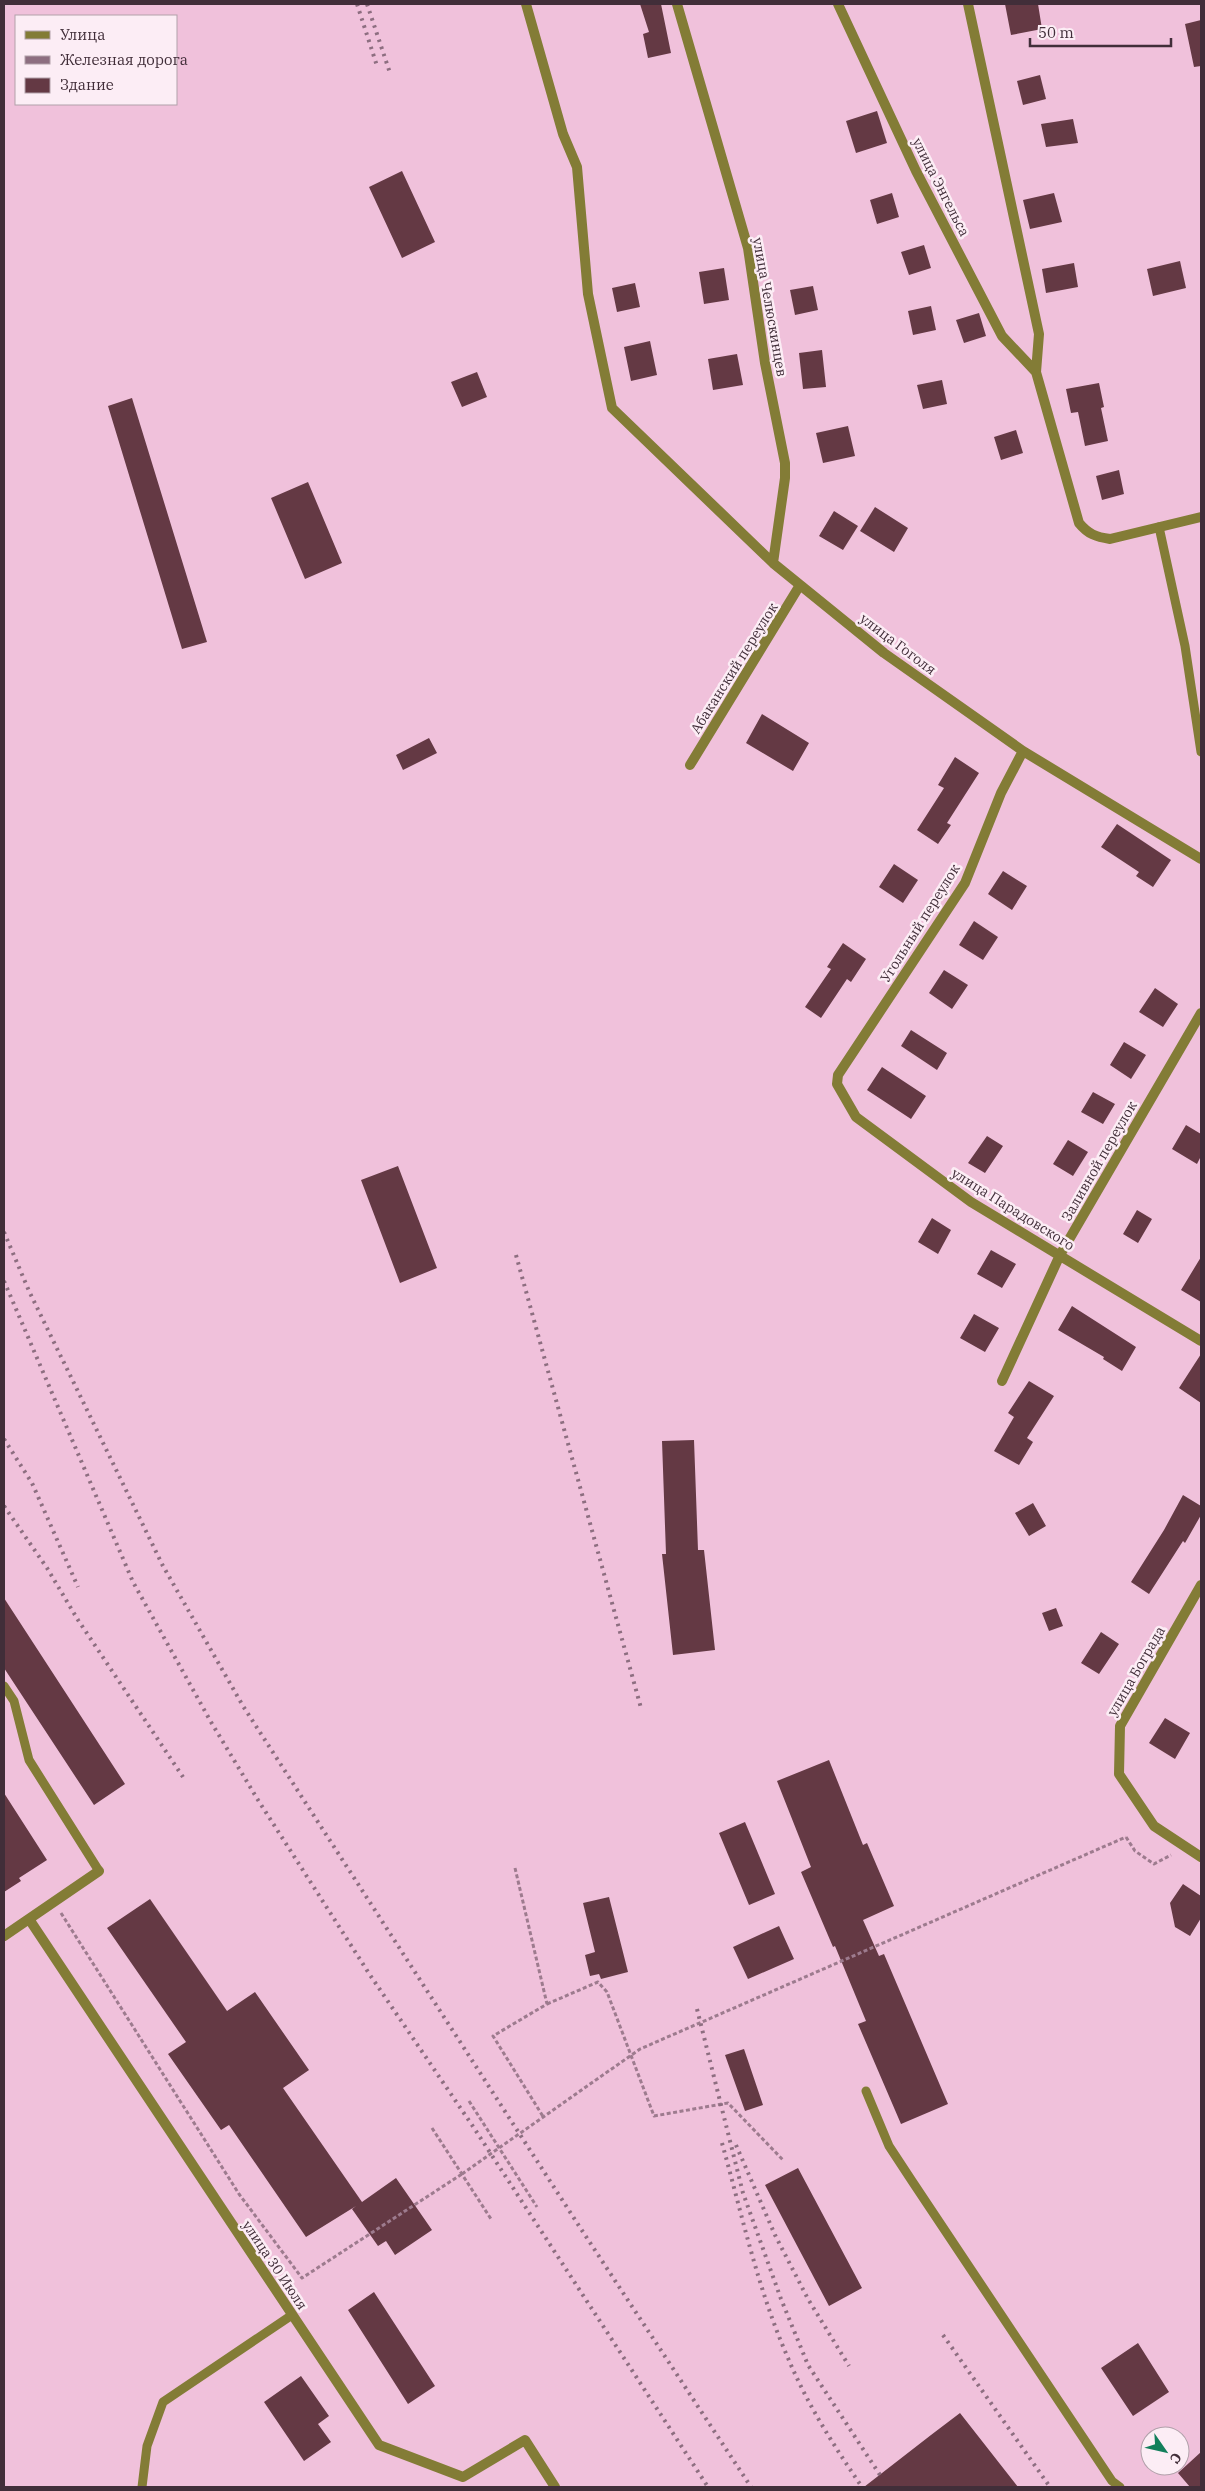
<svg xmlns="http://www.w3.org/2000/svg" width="1205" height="2491" font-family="'IBM Plex Serif',serif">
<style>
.building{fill:#643944}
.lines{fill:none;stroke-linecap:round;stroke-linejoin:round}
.path{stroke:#9d7b8e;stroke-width:3;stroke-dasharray:4 2.5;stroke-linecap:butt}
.service{stroke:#837c36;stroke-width:9}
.minor{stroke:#837c36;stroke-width:10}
.rail{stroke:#8d6e80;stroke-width:4;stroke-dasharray:2.5 5;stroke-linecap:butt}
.path-bridge{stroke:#9d7b8e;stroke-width:3;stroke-dasharray:4 2.5;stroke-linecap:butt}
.labels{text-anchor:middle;stroke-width:5;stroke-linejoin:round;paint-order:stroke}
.street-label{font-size:14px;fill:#412e39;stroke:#fcedf5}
</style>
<rect width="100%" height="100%" fill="#f0c1db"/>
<path class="building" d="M 640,4 L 661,4 L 671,53 L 648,58 L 643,34 L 649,32 Z
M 1005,4 L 1038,4 L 1042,29 L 1011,35 Z
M 1201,20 L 1201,66 L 1194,67 L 1185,24 Z
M 1040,75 L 1046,99 L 1023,105 L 1017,81 Z
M 877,111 L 887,143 L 856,153 L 846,121 Z
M 1073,119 L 1078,143 L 1046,147 L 1041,124 Z
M 402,171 L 435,242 L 402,258 L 369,187 Z
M 892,193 L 899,217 L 877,224 L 870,200 Z
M 1054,193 L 1062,222 L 1030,229 L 1023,200 Z
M 924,245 L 931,268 L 909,275 L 901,252 Z
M 1180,261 L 1186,288 L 1153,296 L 1147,269 Z
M 1074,263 L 1078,287 L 1046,293 L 1042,269 Z
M 724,268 L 729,300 L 704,304 L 699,272 Z
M 635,283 L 640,307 L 617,312 L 612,288 Z
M 813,286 L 818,310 L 795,315 L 790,290 Z
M 931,306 L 936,330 L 913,335 L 908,311 Z
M 979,313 L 986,336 L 964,343 L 956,320 Z
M 650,341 L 657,375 L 631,381 L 624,347 Z
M 822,350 L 826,387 L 803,389 L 799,353 Z
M 737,354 L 743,385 L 713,390 L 708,359 Z
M 477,372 L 487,397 L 462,407 L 451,382 Z
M 942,380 L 947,404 L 923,409 L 917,385 Z
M 1099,383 L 1104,407 L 1101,408 L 1108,441 L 1085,446 L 1078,412 L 1071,413 L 1066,389 Z
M 132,398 L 207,642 L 182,649 L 108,406 Z
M 848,426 L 855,456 L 823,463 L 816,433 Z
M 1016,430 L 1023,453 L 1001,460 L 994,437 Z
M 1119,470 L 1124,494 L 1102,500 L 1096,476 Z
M 308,482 L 342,563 L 305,579 L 271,498 Z
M 875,507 L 908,528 L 894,552 L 860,531 Z
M 834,511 L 858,526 L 843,550 L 819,536 Z
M 762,714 L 809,743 L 793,771 L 746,743 Z
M 429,738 L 437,753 L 403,770 L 396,755 Z
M 955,757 L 979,773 L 947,823 L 951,825 L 938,844 L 917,830 L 944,788 L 938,785 Z
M 1117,824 L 1171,860 L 1153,887 L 1136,876 L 1139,872 L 1101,847 Z
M 894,864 L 918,880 L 903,903 L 879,887 Z
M 1003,871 L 1027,886 L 1012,910 L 988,894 Z
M 974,921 L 998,937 L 983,960 L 959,945 Z
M 843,943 L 866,959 L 851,982 L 847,979 L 821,1018 L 805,1007 L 831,969 L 827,967 Z
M 944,970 L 968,985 L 952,1009 L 929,993 Z
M 1155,988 L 1178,1004 L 1163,1027 L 1139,1012 Z
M 911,1030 L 947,1053 L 937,1070 L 901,1046 Z
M 1124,1042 L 1146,1055 L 1131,1079 L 1110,1065 Z
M 882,1067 L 926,1096 L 911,1119 L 867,1090 Z
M 1093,1092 L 1115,1104 L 1103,1124 L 1081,1112 Z
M 1186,1125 L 1201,1134 L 1201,1156 L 1197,1164 L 1172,1149 Z
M 987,1136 L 1003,1146 L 985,1173 L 968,1163 Z
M 1068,1140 L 1088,1152 L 1073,1176 L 1053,1164 Z
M 398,1166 L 437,1268 L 400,1283 L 361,1180 Z
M 1137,1210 L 1152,1219 L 1138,1243 L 1123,1234 Z
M 932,1218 L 951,1230 L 938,1254 L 918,1242 Z
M 991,1250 L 1016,1264 L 1002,1288 L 977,1274 Z
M 1201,1257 L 1201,1302 L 1181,1290 Z
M 1072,1306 L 1136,1347 L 1122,1371 L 1103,1359 L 1104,1357 L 1058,1330 Z
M 974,1314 L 999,1328 L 985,1352 L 960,1338 Z
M 1201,1354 L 1201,1403 L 1179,1388 Z
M 1029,1381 L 1054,1396 L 1027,1438 L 1033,1442 L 1019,1465 L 994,1451 L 1014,1417 L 1008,1413 Z
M 694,1440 L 698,1550 L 704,1550 L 715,1650 L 673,1655 L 662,1554 L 666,1554 L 662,1441 Z
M 1183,1495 L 1201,1506 L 1201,1515 L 1185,1543 L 1183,1541 L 1149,1594 L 1131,1582 L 1164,1530 Z
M 1033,1503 L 1046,1526 L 1029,1536 L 1015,1513 Z
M 4,1598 L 125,1784 L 94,1805 L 4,1668 Z
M 1056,1608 L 1063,1626 L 1049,1631 L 1042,1613 Z
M 1101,1632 L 1119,1644 L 1099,1674 L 1081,1663 Z
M 1165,1718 L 1190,1733 L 1175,1759 L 1149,1743 Z
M 829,1760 L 863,1845 L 867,1843 L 894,1906 L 863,1920 L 879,1956 L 884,1954 L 948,2104 L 901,2124 L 858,2024 L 866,2021 L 835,1946 L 833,1947 L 801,1872 L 811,1867 L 777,1781 Z
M 4,1793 L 47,1860 L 19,1878 L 21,1881 L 4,1892 Z
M 745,1822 L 775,1894 L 749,1905 L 719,1833 Z
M 1183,1884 L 1201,1896 L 1201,1918 L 1190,1936 L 1175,1927 L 1170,1903 Z
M 609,1897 L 628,1972 L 601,1979 L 599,1974 L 590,1976 L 585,1955 L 595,1952 L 583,1903 Z
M 150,1899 L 227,2011 L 255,1992 L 309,2070 L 283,2088 L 362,2202 L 396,2178 L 432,2230 L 395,2255 L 386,2241 L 378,2246 L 352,2209 L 356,2206 L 306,2237 L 229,2125 L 221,2130 L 168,2054 L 186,2042 L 107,1928 Z
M 779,1926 L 794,1959 L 748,1979 L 733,1947 Z
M 744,2049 L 763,2105 L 745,2111 L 725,2055 Z
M 798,2168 L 862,2288 L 829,2306 L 765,2185 Z
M 374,2292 L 435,2386 L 408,2404 L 348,2310 Z
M 1138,2343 L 1169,2392 L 1133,2416 L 1101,2368 Z
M 301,2376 L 329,2416 L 318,2424 L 331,2442 L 304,2461 L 264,2402 Z
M 960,2413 L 1018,2487 L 864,2487 L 931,2435 Z
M 1201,2452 L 1201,2487 L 1190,2487 L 1178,2473 Z"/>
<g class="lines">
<path class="path" d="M 1126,1837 L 1135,1851 L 1154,1864 L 1171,1855
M 515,1868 L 547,2004 L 493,2036 L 544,2118
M 61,1913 L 239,2194 L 302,2278 L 462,2174
M 547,2004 L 598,1982 L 607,1992 L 654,2116 L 728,2103 L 783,2160
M 469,2101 L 537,2207
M 432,2128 L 491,2219"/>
<path class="service" d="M 1159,527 L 1185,646 L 1201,752
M 4,1686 L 14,1701 L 29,1760 L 99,1871
M 866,2091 L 889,2146 L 912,2181 L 1112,2481 L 1120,2487
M 142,2487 L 147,2446 L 163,2402 L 292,2315"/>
<path class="minor" d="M 526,4 L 563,134 L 577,167 L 588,294 L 612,408 L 773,563 L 884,653 L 1023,751 L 1201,859
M 677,4 L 748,248 L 765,363 L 785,463 L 785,478 L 773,563
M 838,4 L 916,171 L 1002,336 L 1036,372
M 968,4 L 1039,334 L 1036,372 L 1079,523 C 1088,534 1096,537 1110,539 L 1201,517
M 1023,751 L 1001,793 L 965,883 L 838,1075 L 837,1084 L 856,1117 L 971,1202 L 1201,1341
M 690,765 L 800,585
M 1002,1381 L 1060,1255 L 1201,1013
M 1201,1585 L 1120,1726 L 1119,1774 L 1154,1826 L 1201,1857
M 29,1919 L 379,2445 L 463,2477 L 525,2440 L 555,2487
M 4,1936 L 99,1871"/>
<path class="rail" d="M 357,4 L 377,66
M 367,4 L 390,73
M 4,1232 L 29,1291 L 163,1566 L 243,1706 L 581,2229 L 751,2487
M 516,1255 L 641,1708
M 4,1281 L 133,1582 L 211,1722 L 258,1800 L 370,1975 L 474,2128 L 708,2487
M 4,1439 L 32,1483 L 78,1587
M 4,1506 L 47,1568 L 78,1620 L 183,1777
M 697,2009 L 743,2193 L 781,2299 L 808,2365 L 880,2475
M 722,2143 C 742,2215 758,2290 788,2358 C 807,2404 834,2446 862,2487
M 736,2145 L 775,2235 L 808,2299 L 849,2366
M 943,2335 L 1050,2487"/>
<path class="path-bridge" d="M 462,2174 L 640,2049 L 1126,1837"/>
</g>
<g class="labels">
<g class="street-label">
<text transform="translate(941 187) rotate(63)" y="5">улица Энгельса</text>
<text transform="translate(770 307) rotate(80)" y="5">улица Челюскинцев</text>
<text transform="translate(898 644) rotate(37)" y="5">улица Гоголя</text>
<text transform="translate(734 668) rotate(-58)" y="5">Абаканский переулок</text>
<text transform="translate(920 923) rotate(-58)" y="5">Угольный переулок</text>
<text transform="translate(1099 1161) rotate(-60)" y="5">Заливной переулок</text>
<text transform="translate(1013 1209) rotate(32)" y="5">улица Парадовского</text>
<text transform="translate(1136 1671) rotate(-60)" y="5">улица Бограда</text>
<text transform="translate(275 2265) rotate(56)" y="5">улица 30 Июля</text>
</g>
</g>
<rect width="1205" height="2491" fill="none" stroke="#412e39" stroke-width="10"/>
<rect x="15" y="15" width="162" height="90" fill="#fcedf5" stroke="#b1a1aa"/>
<rect x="25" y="31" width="25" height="8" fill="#837c36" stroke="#b1a1aa"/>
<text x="60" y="40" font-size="15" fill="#412e39">Улица</text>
<rect x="25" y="56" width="25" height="8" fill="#8d6e80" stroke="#b1a1aa"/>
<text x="60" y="65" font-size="15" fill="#412e39">Железная дорога</text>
<rect x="25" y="78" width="25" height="15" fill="#643944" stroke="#b1a1aa"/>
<text x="60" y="90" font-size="15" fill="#412e39">Здание</text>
<g transform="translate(1165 2451) rotate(124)"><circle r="24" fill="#fcedf5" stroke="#b1a1aa"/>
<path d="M0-4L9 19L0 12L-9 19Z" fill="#127f5b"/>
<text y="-8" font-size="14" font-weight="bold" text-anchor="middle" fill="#412e39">С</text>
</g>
<path d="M1030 38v8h141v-8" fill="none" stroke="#412e39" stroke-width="2.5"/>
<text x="1038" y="38" font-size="15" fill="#412e39" stroke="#fcedf5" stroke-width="4" paint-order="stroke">50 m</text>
</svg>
